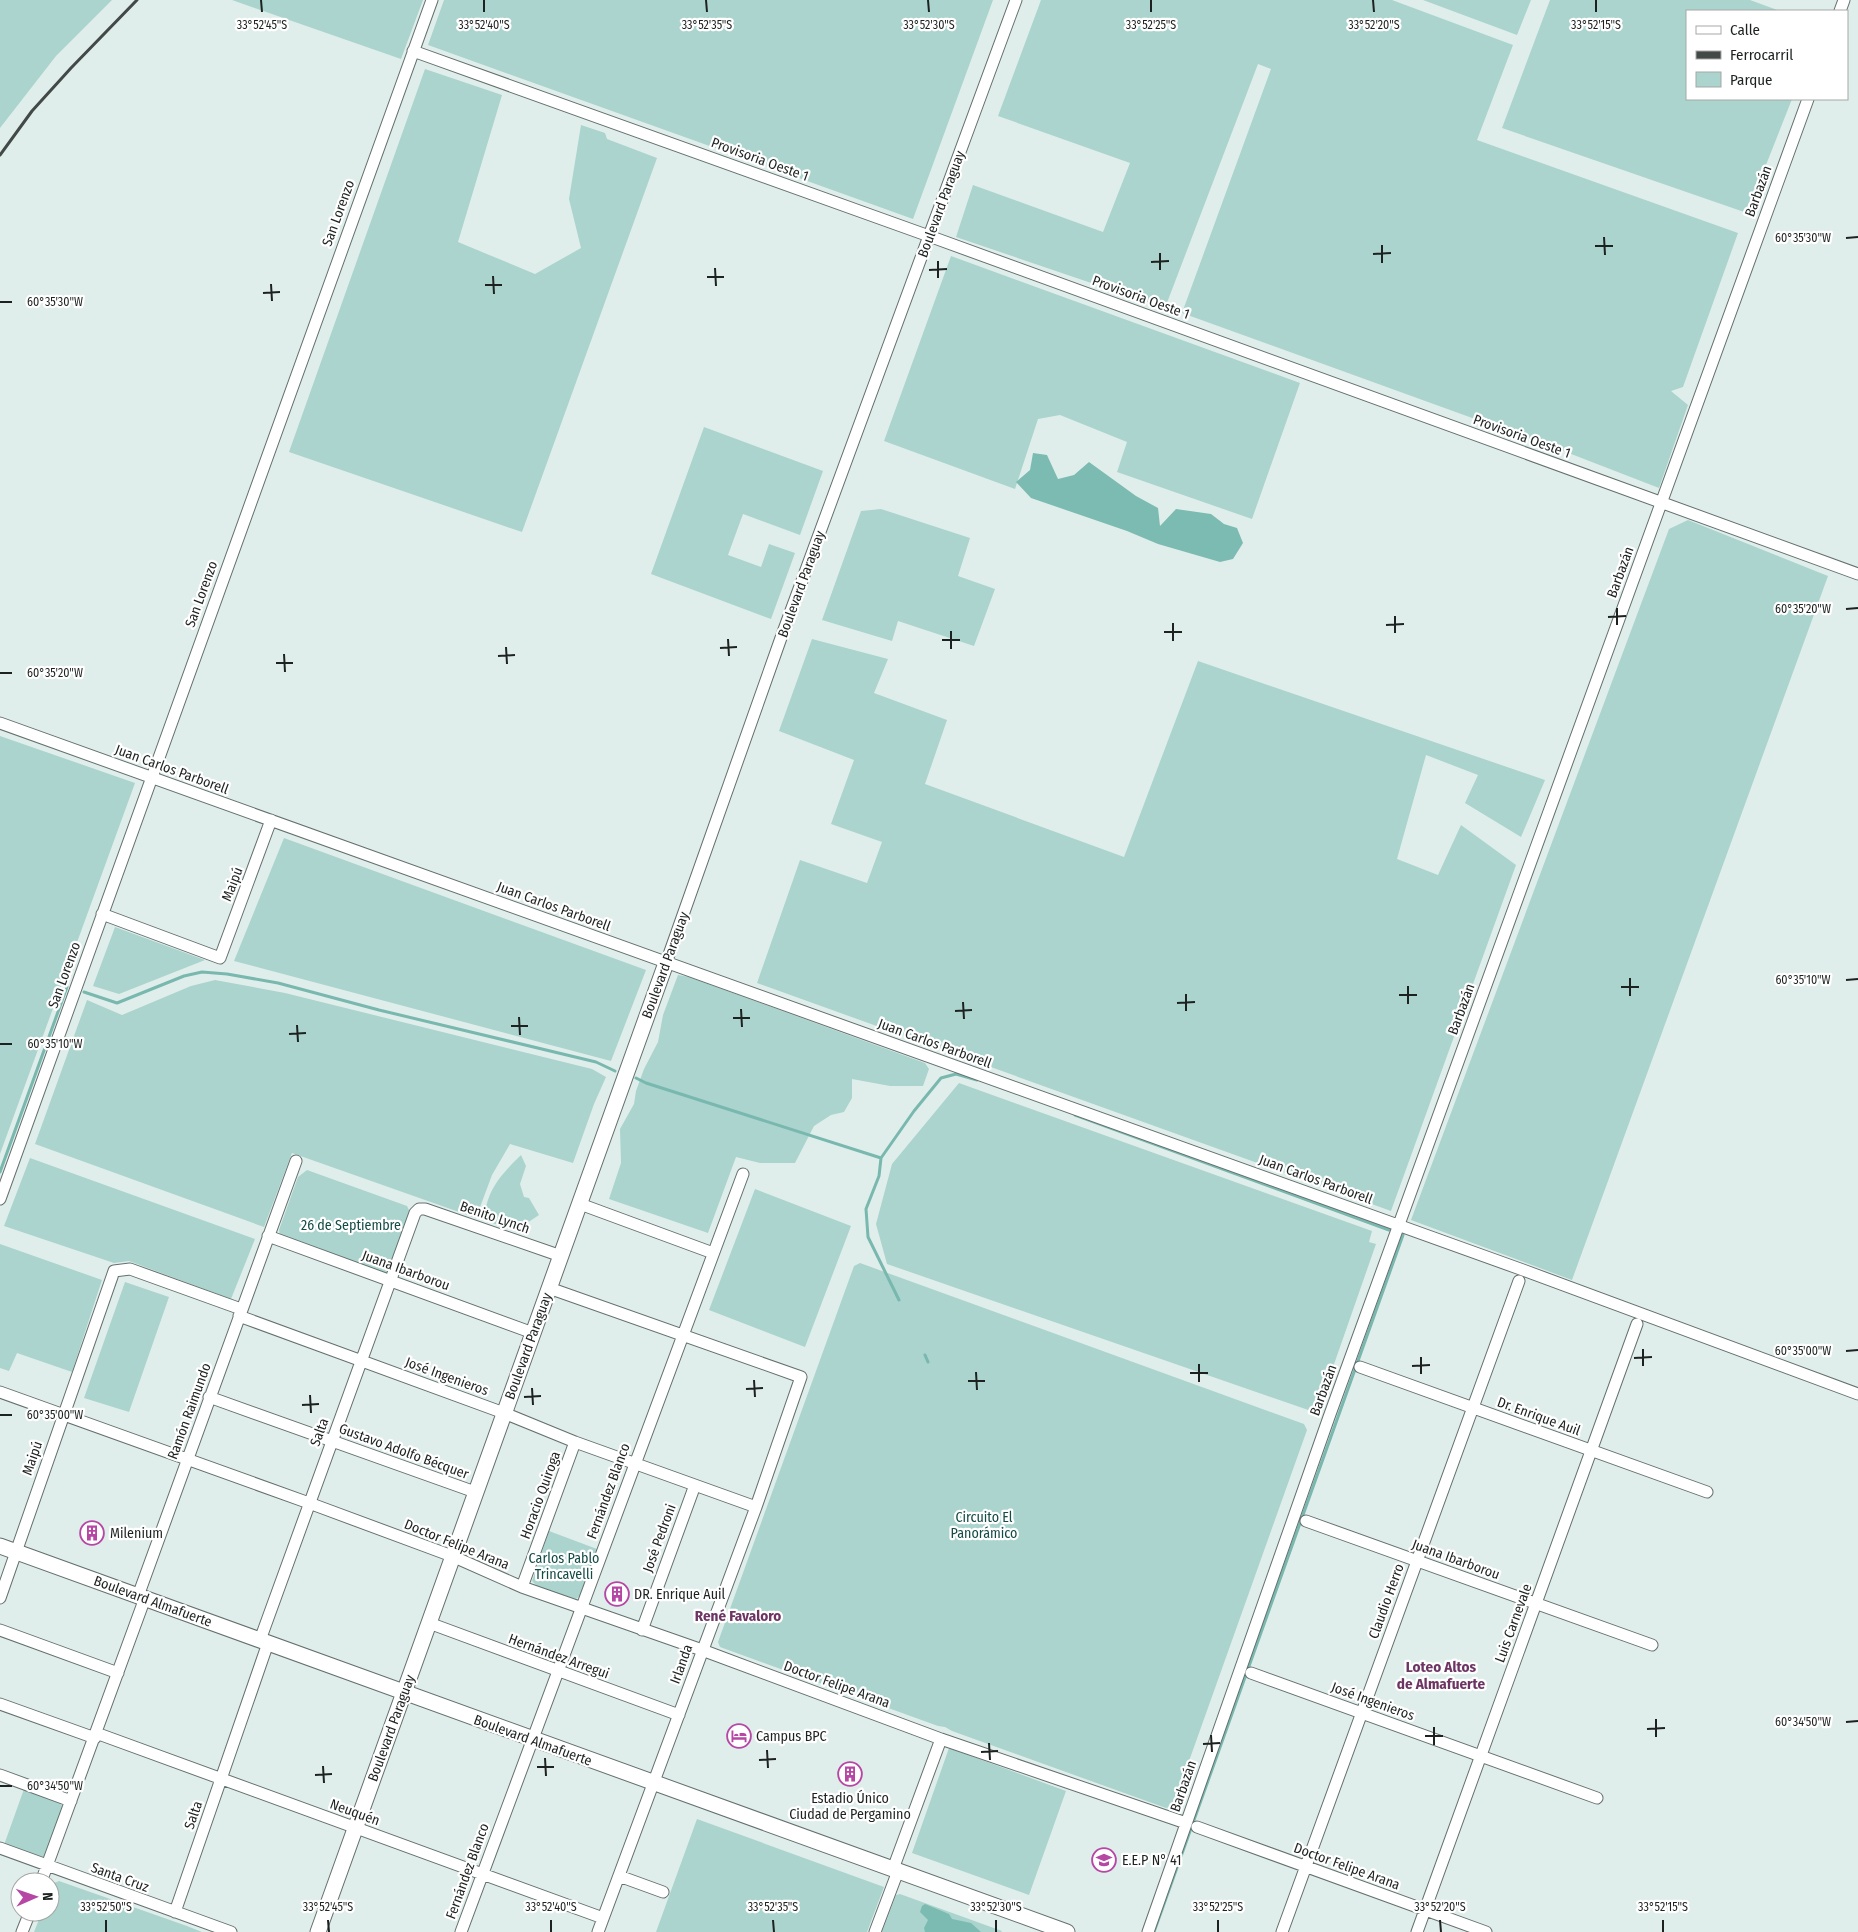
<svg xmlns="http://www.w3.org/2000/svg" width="1858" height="1932" font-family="'Fira Sans Condensed',sans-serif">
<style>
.green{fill:#aad4cd}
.forest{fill:#7cbbb1}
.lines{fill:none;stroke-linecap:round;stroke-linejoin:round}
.stream{stroke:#79b8af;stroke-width:3}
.street-casing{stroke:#64706e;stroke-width:13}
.secondary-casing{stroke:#64706e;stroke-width:17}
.street{stroke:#fff;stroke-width:11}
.secondary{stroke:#fff;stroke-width:15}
.rail{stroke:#424947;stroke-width:3}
.ticks{fill:none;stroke:#1d2221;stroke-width:2}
.labels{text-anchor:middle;stroke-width:4.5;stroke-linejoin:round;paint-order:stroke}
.street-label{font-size:14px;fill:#1d2221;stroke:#fff}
.park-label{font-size:14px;fill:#134b45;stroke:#fff}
.poi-label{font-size:14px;fill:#1d2221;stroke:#fff;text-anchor:start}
.neighbourhood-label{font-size:15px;font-weight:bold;fill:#6d3563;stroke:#fff}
.ticks-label{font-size:12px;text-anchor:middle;fill:#1d2221;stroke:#fff;stroke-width:4.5;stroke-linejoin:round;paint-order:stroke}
</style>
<rect width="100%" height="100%" fill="#e0eeeb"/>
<path class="green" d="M 0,0 L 112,0 L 56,56 L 0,128 Z
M 232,0 L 423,0 L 401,59 Z
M 444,0 L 993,0 L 913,219 L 428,45 Z
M 1041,0 L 1392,0 L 1513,45 L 1477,140 L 1738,233 L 1683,387 L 1671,391 L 1688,405 L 1659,488 L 1566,452 L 1182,313 L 1271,69 L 1258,64 L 1165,308 L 956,237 L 973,185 L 1103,232 L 1130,163 L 998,116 Z
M 1423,0 L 1531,0 L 1517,35 Z
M 1550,0 L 1750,0 L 1780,11 L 1687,11 L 1687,99 L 1792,99 L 1747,213 L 1502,128 Z
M 425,69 L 502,95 L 458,242 L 535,274 L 581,248 L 569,199 L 581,125 L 605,133 L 607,139 L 657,158 L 522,532 L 289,452 Z
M 951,256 L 1300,383 L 1252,519 L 1117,472 L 1127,442 L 1060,415 L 1038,419 L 1015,489 L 884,441 Z
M 704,427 L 823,471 L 800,535 L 743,514 L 728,555 L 761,567 L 769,544 L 795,553 L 771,619 L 651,574 Z
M 881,509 L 970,538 L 958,576 L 995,589 L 974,646 L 898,621 L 892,641 L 822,620 L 861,511 Z
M 1688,520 L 1828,576 L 1572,1280 L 1411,1220 L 1669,529 Z
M 812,639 L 888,659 L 874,693 L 947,720 L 925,784 L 1124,857 L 1198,661 L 1545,780 L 1521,837 L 1465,803 L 1478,775 L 1426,755 L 1397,859 L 1438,875 L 1461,825 L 1516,865 L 1391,1211 L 757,983 L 800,860 L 867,883 L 882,842 L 831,824 L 854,760 L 779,731 Z
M 0,736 L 135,783 L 0,1154 Z
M 284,838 L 646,970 L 611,1061 L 234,961 Z
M 115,927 L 205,960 L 119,994 L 93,986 Z
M 678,975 L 689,977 L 925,1063 L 929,1069 L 923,1086 L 890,1086 L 852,1079 L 852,1098 L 844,1112 L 831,1115 L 814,1126 L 795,1163 L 760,1163 L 736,1157 L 708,1233 L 609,1199 L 621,1163 L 620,1129 L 634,1104 L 636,1091 L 644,1069 L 658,1042 L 663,1015 Z
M 215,980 L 285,993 L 592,1069 L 606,1077 L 594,1104 L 573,1163 L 510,1144 L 492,1175 L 476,1218 L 292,1153 L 264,1227 L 35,1144 L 87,1000 L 122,1015 L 191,986 Z
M 959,1083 L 1372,1231 L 1369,1242 L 1376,1244 L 1317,1413 L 887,1264 L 876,1224 L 892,1164 Z
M 521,1155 L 526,1166 L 520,1184 L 524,1197 L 529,1198 L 539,1215 L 515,1231 L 484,1220 C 487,1189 500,1176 521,1155 Z
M 30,1158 L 255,1239 L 231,1299 L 129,1261 L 114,1263 L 4,1226 Z
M 307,1170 L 407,1206 L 410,1212 L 391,1270 L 386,1275 L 280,1236 L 279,1230 L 298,1177 Z
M 755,1189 L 851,1226 L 805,1347 L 709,1310 Z
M 0,1244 L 102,1280 L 72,1372 L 17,1353 L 9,1371 L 0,1368 Z
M 860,1263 L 1304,1424 L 1307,1430 L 1173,1806 L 1166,1808 L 952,1731 L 945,1727 L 938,1726 L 720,1647 L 718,1642 L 854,1266 Z
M 125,1282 L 169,1297 L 129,1412 L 84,1398 Z
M 549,1531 L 597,1549 L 582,1594 L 576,1599 L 538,1587 L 532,1581 Z
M 949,1748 L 1066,1791 L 1029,1895 L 912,1853 Z
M 24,1789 L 59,1802 L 63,1807 L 46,1855 L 43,1857 L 4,1845 Z
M 697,1819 L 884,1887 L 867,1932 L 656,1932 Z
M 59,1881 L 187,1926 L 202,1932 L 34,1932 L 42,1912 L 50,1912 L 50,1890 L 52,1884 Z
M 900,1894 L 1002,1931 L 1001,1932 L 882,1932 L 896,1895 Z"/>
<path class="forest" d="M 1033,453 L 1047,455 L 1058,479 L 1074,475 L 1089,462 L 1136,496 L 1158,508 L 1160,526 L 1176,509 L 1211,514 L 1224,524 L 1237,528 L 1243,543 L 1233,559 L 1220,562 L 1158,544 L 1127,531 L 1031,498 L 1016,482 L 1030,470 Z
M 925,1904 L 949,1914 L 952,1919 L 971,1923 L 981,1932 L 925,1932 L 924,1928 L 928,1920 L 920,1912 L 922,1906 Z"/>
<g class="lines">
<path class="stream" d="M 84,992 L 117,1003 L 184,976 L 202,972 L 227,974 L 278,983 L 379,1010 L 596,1062 L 615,1071
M 636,1078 L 646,1083 L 881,1158 L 879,1176 L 866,1209 L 868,1237 L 899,1300
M 1075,1115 L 1389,1230
M 881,1158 L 914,1111 L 941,1078 L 956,1074 L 977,1080
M 0,1172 L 67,987
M 925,1355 L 928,1362
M 1154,1932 L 1403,1235"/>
<g class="street-casing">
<path id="street" d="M 1840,11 L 1844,0
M 413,51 L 929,236 L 1858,574
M 0,723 L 1523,1270 L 1858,1394
M 102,914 L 220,958 L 271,820
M 666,963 L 782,635 L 1016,0
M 0,1199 L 432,0
M 580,1204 L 713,1253
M 268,1236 L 533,1333
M 549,1288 L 801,1377 L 756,1507 L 598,1932
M 239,1316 L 504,1413 L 575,1442 L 756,1507
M 1360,1367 L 1707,1492
M 0,1392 L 309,1503 L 452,1556 L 522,1587 L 702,1650 L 941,1739 L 1186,1823
M 209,1397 L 475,1492
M 1306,1521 L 1652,1645
M 522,1587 L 575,1442
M 138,1596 L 296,1161
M 0,1598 L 114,1271 L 130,1269 L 241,1309
M 429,1623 L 679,1715
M 0,1630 L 118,1673
M 642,1630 L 695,1485
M 260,1640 L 415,1213 L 419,1209 L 425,1209 L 561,1256
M 1251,1673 L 1597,1798
M 0,1704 L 95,1738
M 96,1733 L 603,1918
M 0,1775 L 71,1801
M 1197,1827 L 1486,1932
M 0,1848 L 231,1932
M 893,1869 L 941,1739
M 619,1876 L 663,1892
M 41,1882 L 145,1598
M 175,1912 L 268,1643
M 22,1932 L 30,1912
M 461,1932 L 743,1174
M 875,1932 L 898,1871
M 1148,1932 L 1329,1417 L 1808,99
M 1282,1932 L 1519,1281
M 1417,1932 L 1637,1324"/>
</g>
<g class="secondary-casing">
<path id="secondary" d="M 0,1546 L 1067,1932
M 318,1932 L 666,963"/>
</g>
<use href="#street" class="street"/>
<use href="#secondary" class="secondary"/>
<path class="rail" d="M 0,155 L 32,111 L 71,68 L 137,0"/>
</g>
<path class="ticks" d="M 261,0 L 262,12M 484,0 L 484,12M 706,0 L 707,12M 928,0 L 929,12M 1151,0 L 1151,12M 1373,0 L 1374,12M 1596,0 L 1596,12M 1604,237 L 1605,255M 1846,238 L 1858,237M 1382,245 L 1382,263M 1595,246 L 1613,246M 1160,253 L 1160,270M 1373,254 L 1391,253M 938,261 L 938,278M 1151,262 L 1169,261M 715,268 L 716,286M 929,270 L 947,269M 493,276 L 494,294M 707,277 L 724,277M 271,284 L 272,301M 485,285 L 502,285M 263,293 L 280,292M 0,302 L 12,302M 1617,608 L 1617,625M 1846,609 L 1858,608M 1395,616 L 1395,633M 1608,617 L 1626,616M 1173,623 L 1173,641M 1386,625 L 1404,624M 951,631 L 951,649M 1164,632 L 1182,632M 728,639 L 729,656M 942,640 L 960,640M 506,647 L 507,664M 720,648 L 737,647M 284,654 L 285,672M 498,656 L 515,655M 276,663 L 293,663M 0,673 L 12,673M 1630,978 L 1630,996M 1846,980 L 1858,979M 1408,986 L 1408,1004M 1621,987 L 1639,987M 1186,994 L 1186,1011M 1399,995 L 1417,995M 963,1002 L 964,1019M 1177,1003 L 1195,1002M 741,1009 L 742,1027M 955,1011 L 972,1010M 519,1017 L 520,1035M 733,1018 L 750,1018M 297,1025 L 298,1042M 511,1026 L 528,1026M 289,1034 L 306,1033M 0,1044 L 12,1044M 1643,1349 L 1643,1366M 1846,1351 L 1858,1350M 1421,1357 L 1421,1374M 1634,1358 L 1652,1357M 1199,1364 L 1199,1382M 1412,1366 L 1430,1365M 976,1372 L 977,1390M 1190,1373 L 1208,1373M 754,1380 L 755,1397M 968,1381 L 985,1381M 532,1388 L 533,1405M 746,1389 L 763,1388M 310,1395 L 311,1413M 524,1397 L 541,1396M 302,1405 L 319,1404M 0,1415 L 12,1415M 1656,1719 L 1656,1737M 1846,1722 L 1858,1721M 1434,1727 L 1434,1745M 1647,1729 L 1665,1728M 1211,1735 L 1212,1752M 1425,1736 L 1443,1736M 989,1743 L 990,1760M 1203,1744 L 1220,1743M 767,1750 L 768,1768M 981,1752 L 998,1751M 545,1758 L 546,1776M 759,1760 L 776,1759M 323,1766 L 324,1783M 537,1767 L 554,1767M 315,1775 L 332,1774M 0,1786 L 12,1786M 106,1920 L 106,1932M 328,1920 L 329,1932M 551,1920 L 551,1932M 773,1920 L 774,1932M 996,1920 L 996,1932M 1218,1920 L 1218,1932M 1440,1920 L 1441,1932M 1663,1920 L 1663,1932"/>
<defs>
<g id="building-ring" transform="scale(1.25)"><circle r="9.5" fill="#fff" stroke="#b647a4" stroke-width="1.5"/><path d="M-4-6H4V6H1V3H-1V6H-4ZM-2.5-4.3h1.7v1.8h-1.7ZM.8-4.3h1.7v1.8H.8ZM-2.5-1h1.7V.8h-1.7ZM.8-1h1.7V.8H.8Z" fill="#b647a4"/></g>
<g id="hotel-ring" transform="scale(1.25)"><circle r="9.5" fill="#fff" stroke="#b647a4" stroke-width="1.5"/><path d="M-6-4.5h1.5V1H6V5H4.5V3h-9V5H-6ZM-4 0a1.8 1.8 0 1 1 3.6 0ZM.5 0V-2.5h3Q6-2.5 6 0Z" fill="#b647a4"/></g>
<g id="school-ring" transform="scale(1.25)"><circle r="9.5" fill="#fff" stroke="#b647a4" stroke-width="1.5"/><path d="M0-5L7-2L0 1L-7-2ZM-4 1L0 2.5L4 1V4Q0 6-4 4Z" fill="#b647a4"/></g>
</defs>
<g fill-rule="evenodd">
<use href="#building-ring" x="92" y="1533"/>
<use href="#building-ring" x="617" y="1594"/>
<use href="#hotel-ring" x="739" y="1736"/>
<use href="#building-ring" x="850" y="1774"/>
<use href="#school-ring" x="1104" y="1860"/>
</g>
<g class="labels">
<g class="street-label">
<text transform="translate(760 159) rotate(20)" y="5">Provisoria Oeste 1</text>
<text transform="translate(1758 191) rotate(-70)" y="5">Barbazán</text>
<text transform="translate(941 204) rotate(-70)" y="5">Boulevard Paraguay</text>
<text transform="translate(338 213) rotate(-70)" y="5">San Lorenzo</text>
<text transform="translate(1141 297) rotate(20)" y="5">Provisoria Oeste 1</text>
<text transform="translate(1522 436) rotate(20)" y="5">Provisoria Oeste 1</text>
<text transform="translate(1620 572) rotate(-70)" y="5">Barbazán</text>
<text transform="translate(801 584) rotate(-70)" y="5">Boulevard Paraguay</text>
<text transform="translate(201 594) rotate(-70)" y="5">San Lorenzo</text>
<text transform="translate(172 769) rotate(20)" y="5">Juan Carlos Parborell</text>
<text transform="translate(232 884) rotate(-69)" y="5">Maipú</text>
<text transform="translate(554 906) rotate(20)" y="5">Juan Carlos Parborell</text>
<text transform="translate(665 965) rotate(-70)" y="5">Boulevard Paraguay</text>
<text transform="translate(64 975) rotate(-70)" y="5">San Lorenzo</text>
<text transform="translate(1461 1009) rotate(-70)" y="5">Barbazán</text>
<text transform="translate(935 1043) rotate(20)" y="5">Juan Carlos Parborell</text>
<text transform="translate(1316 1179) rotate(20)" y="5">Juan Carlos Parborell</text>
<text transform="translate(495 1217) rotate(19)" y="5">Benito Lynch</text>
<text transform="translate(406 1270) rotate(20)" y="5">Juana Ibarborou</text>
<text transform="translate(528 1346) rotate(-70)" y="5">Boulevard Paraguay</text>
<text transform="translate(447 1376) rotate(20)" y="5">José Ingenieros</text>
<text transform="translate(1323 1390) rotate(-70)" y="5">Barbazán</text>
<text transform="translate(189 1411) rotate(-70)" y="5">Ramón Raimundo</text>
<text transform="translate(1539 1416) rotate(20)" y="5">Dr. Enrique Auil</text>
<text transform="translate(319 1432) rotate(-70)" y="5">Salta</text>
<text transform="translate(404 1451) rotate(20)" y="5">Gustavo Adolfo Bécquer</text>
<text transform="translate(32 1458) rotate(-71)" y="5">Maipú</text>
<text transform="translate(608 1491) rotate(-70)" y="5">Fernández Blanco</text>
<text transform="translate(540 1495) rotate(-70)" y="5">Horacio Quiroga</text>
<text transform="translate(659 1538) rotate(-70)" y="5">José Pedroni</text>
<text transform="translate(457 1544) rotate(22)" y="5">Doctor Felipe Arana</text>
<text transform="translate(1456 1559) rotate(20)" y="5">Juana Ibarborou</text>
<text transform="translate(153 1601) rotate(20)" y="5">Boulevard Almafuerte</text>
<text transform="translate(1386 1601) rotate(-70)" y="5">Claudio Herro</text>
<text transform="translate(1513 1623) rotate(-70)" y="5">Luis Carnevale</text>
<text transform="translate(559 1656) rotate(20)" y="5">Hernández Arregui</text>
<text transform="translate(681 1664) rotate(-70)" y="5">Irlanda</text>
<text transform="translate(837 1684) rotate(20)" y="5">Doctor Felipe Arana</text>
<text transform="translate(1373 1701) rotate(20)" y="5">José Ingenieros</text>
<text transform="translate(391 1728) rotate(-70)" y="5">Boulevard Paraguay</text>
<text transform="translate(533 1740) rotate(20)" y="5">Boulevard Almafuerte</text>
<text transform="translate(1183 1786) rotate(-71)" y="5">Barbazán</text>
<text transform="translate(355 1812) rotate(20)" y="5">Neuquén</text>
<text transform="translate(193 1815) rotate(-71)" y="5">Salta</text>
<text transform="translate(1347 1866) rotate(20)" y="5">Doctor Felipe Arana</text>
<text transform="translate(467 1871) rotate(-70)" y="5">Fernández Blanco</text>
<text transform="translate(120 1877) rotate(20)" y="5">Santa Cruz</text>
</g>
<g class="park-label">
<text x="351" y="1230">26 de Septiembre</text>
<text x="984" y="1522">Circuito El<tspan x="984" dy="16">Panorámico</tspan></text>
<text x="564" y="1563">Carlos Pablo<tspan x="564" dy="16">Trincavelli</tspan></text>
</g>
<g class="poi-label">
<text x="110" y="1538">Milenium</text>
<text x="634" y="1599">DR. Enrique Auil</text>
<text x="756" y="1741">Campus BPC</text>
<text x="850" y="1803" text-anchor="middle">Estadio Único<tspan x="850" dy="16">Ciudad de Pergamino</tspan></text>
<text x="1122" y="1865">E.E.P N° 41</text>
</g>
<g class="neighbourhood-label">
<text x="738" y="1621">René Favaloro</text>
<text x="1441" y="1672">Loteo Altos<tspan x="1441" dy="17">de Almafuerte</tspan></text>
</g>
</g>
<g class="ticks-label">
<text x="262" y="29">33°52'45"S</text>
<text x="484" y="29">33°52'40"S</text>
<text x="707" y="29">33°52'35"S</text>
<text x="929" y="29">33°52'30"S</text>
<text x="1151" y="29">33°52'25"S</text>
<text x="1374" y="29">33°52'20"S</text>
<text x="1596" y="29">33°52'15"S</text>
<text x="1803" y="242">60°35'30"W</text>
<text x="55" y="306">60°35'30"W</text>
<text x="1803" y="613">60°35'20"W</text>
<text x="55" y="677">60°35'20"W</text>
<text x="1803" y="984">60°35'10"W</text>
<text x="55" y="1048">60°35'10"W</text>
<text x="1803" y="1355">60°35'00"W</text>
<text x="55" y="1419">60°35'00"W</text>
<text x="1803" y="1726">60°34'50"W</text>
<text x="55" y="1790">60°34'50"W</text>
<text x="106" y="1911">33°52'50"S</text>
<text x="328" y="1911">33°52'45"S</text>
<text x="551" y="1911">33°52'40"S</text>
<text x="773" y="1911">33°52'35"S</text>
<text x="996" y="1911">33°52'30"S</text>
<text x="1218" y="1911">33°52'25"S</text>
<text x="1440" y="1911">33°52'20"S</text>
<text x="1663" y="1911">33°52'15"S</text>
</g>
<rect x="1686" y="10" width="162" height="90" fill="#ffffff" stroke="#a5a7a6"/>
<rect x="1696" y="26" width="25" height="8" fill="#ffffff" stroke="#a5a7a6"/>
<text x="1730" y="35" font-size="15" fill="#1d2221">Calle</text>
<rect x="1696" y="51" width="25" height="8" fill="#424947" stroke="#a5a7a6"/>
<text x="1730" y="60" font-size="15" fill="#1d2221">Ferrocarril</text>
<rect x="1696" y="72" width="25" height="15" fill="#aad4cd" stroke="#a5a7a6"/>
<text x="1730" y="85" font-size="15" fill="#1d2221">Parque</text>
<g transform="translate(35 1897) rotate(88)"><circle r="24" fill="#ffffff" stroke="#a5a7a6"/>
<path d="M0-4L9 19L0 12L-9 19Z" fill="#b647a4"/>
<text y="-8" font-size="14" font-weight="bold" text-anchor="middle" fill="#1d2221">N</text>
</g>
</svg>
